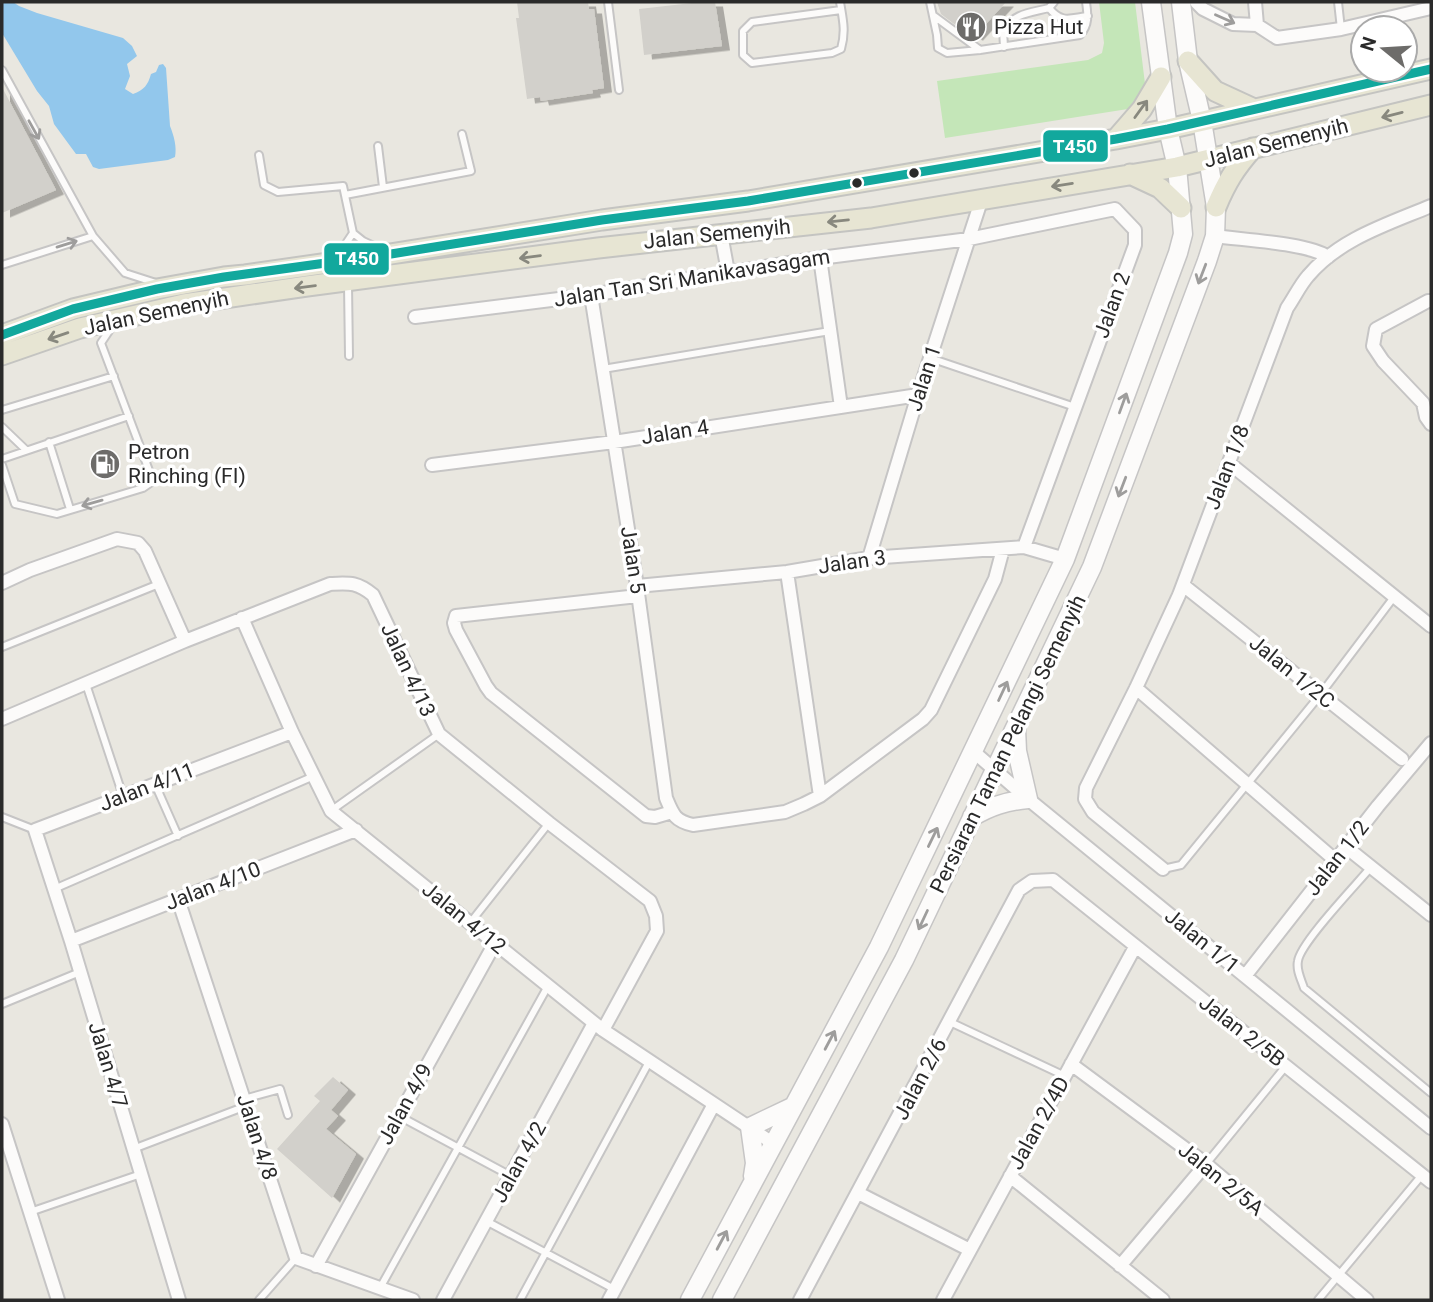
<svg xmlns="http://www.w3.org/2000/svg" width="1433" height="1302" font-family="Roboto,sans-serif">
<style>
.green{fill:#c4e6b8}
.water{fill:#92c7ec}
.building{fill:#d2d0cb;filter:url(#shadow)}
.lines{fill:none;stroke-linecap:round;stroke-linejoin:round}
.lane-casing{stroke:#c6c5c5;stroke-width:10}
.street-casing{stroke:#c6c5c5;stroke-width:16}
.secondary-casing{stroke:#c6c5c5;stroke-width:21}
.primary-casing{stroke:#c4c4c1;stroke-width:23}
.lane{stroke:#fcfbfa;stroke-width:6}
.street{stroke:#fcfbfa;stroke-width:12}
.secondary{stroke:#fcfbfa;stroke-width:18}
.primary{stroke:#e7e5d3;stroke-width:19}
.bus-1-casing{stroke:#fff;stroke-width:14}
.bus-1{stroke:#12a89d;stroke-width:9}
.oneway{stroke:#9e9d9c}
.oneway2{stroke:#88887e}
.bus-dot{fill:#2a2a2a;stroke:#fff;stroke-width:2.5}
.labels{text-anchor:middle;stroke-width:7;stroke-linejoin:round;paint-order:stroke}
.poi-label{font-size:21px;fill:#2a2a2a;stroke:#fff;text-anchor:start}
.street-label{font-size:21px;fill:#2a2a2a;stroke:#fff}
.line-badge{stroke:#fff;stroke-width:2.5}
.badge-label{font-size:19px;text-anchor:middle;font-weight:bold;fill:#fff}
</style>
<defs>
<filter id="shadow"><feDropShadow dx="8" dy="4.5" stdDeviation="0" flood-color="#0004"/></filter>
</defs>
<rect width="100%" height="100%" fill="#e9e7e0"/>
<path class="green" d="M 1099,2 L 1135,2 L 1146,92 L 1134,108 L 945,138 L 937,81 L 1088,60 L 1102,53 L 1104,43 Z"/>
<path class="water" d="M 2,2 L 13,2 L 19,6 L 37,13 L 123,38 L 132,46 L 137,56 L 127,64 L 130,76 L 125,89 L 133,94 C 144,90 148,85 151,74 L 156,72 L 159,65 L 163,64 L 166,68 L 170,126 C 174,136 177,147 175,157 L 168,160 L 99,169 L 93,167 L 86,154 L 76,154 L 54,124 L 49,106 L 37,91 L 2,33 Z"/>
<path class="building" d="M 517,2 L 588,2 L 589,9 L 594,9 L 604,88 L 592,90 L 593,93 L 541,101 L 540,97 L 527,99 L 516,18 L 519,18 Z
M 701,2 L 715,2 L 722,46 L 644,55 L 639,9 Z
M 937,2 L 1006,2 L 975,36 L 958,27 L 941,14 Z
M 2,87 L 56,190 L 2,213 Z
M 333,1077 L 348,1090 L 331,1110 L 338,1116 L 326,1129 L 356,1154 L 332,1198 L 277,1149 L 320,1101 L 314,1096 Z"/>
<g class="lines">
<g class="lane-casing">
<path id="lane" d="M 608,2 L 619,90
M 840,2 C 843,20 846,31 841,49 L 832,53 L 752,63 L 743,55 L 743,31 L 752,22 L 841,10
M 930,2 L 937,35 L 938,48 L 947,53 L 980,50 L 1080,35 C 1089,25 1088,15 1086,2
M 1054,2 L 1049,8 C 1062,24 1070,18 1088,16
M 1338,2 L 1341,29
M 934,16 L 980,50
M 1004,47 L 1003,30 C 1015,13 1029,13 1049,8
M 2,70 L 93,236
M 378,146 L 383,187
M 259,155 L 264,185 L 278,192 L 343,186 L 353,233 L 363,241 L 380,249
M 345,195 L 471,171 L 462,134
M 335,256 L 341,251 L 353,233
M 2,265 L 93,236 L 125,273 L 156,283
M 348,285 L 349,356
M 930,358 L 1075,407
M 603,369 L 830,331
M 2,410 L 114,376
M 2,427 L 26,450
M 49,442 L 70,509
M 2,459 L 129,416
M 2,465 L 15,504 L 57,514 L 143,488 L 153,481 L 101,343 L 113,325
M 2,647 L 159,584
M 86,684 L 123,796
M 155,784 L 178,836
M 332,810 L 439,734
M 2,817 L 35,830
M 1371,867 C 1357,884 1300,943 1298,961 C 1296,970 1301,979 1304,988 L 1431,1093
M 1163,869 L 1181,865 L 1320,695 L 1394,597
M 54,889 L 314,776
M 470,923 L 549,823
M 2,1004 L 80,972
M 950,1022 L 1065,1076
M 244,1099 L 280,1089 L 288,1115
M 399,1116 L 511,1176
M 133,1149 L 246,1106
M 1206,1164 L 1286,1066
M 30,1212 L 141,1174
M 486,1221 L 614,1289
M 380,1288 L 548,986
M 259,1300 L 296,1258
M 520,1300 L 649,1062
M 1318,1300 L 1422,1175"/>
</g>
<g class="street-casing">
<path id="street" d="M 1196,2 L 1203,9 L 1233,24 L 1257,25 L 1277,38 L 1341,29 L 1431,8
M 1255,2 L 1257,25
M 721,234 L 728,272
M 1215,236 C 1242,240 1308,243 1328,257
M 820,258 L 841,407
M 591,295 L 637,586 L 666,798 C 673,815 675,821 693,825 L 785,812 L 804,804 L 820,796 L 923,719 L 931,710 L 995,579 L 1003,549
M 1431,301 L 1428,301 L 1376,329 L 1373,346 L 1383,361 L 1423,403 L 1426,417 L 1431,424
M 415,317 L 591,295 L 820,258 L 969,239 L 1115,209 L 1135,230 L 1135,245 L 1024,547
M 1229,463 L 1431,626
M 432,465 L 614,442 L 918,395
M 869,558 L 918,395 L 982,198
M 787,572 L 820,796
M 2,583 L 30,570 L 117,539 L 138,543 L 145,551 L 185,641
M 1183,585 L 1402,759
M 637,586 L 787,572 L 869,558 L 1024,547 L 1065,559
M 638,596 L 456,616 L 454,623 L 456,630 L 486,686 L 491,693 L 646,816 L 655,817 L 672,812
M 242,618 L 292,732 L 331,811 L 603,1030 L 774,1144
M 1136,688 L 1335,860
M 2,719 L 185,641 L 330,584 C 350,583 357,582 373,595 L 439,734 L 549,823 L 650,901 L 656,916 L 657,931 L 603,1030
M 974,752 L 1028,799 L 1431,1128
M 1346,847 L 1431,915
M 1163,869 L 1093,812 L 1085,799 L 1086,788 L 1136,688 L 1179,595 L 1287,308 C 1294,298 1300,285 1308,276 C 1339,239 1388,224 1431,206
M 178,899 L 296,1258 L 413,1300
M 71,941 L 356,830
M 1245,976 L 1378,806 L 1431,743
M 1071,1064 L 1206,1164 L 1367,1300
M 2,1124 L 58,1300
M 1010,1176 L 1163,1300
M 858,1193 L 970,1250
M 316,1266 L 495,943
M 1120,1266 L 1206,1164
M 179,1300 L 71,941 L 35,830 L 292,732
M 443,1300 L 594,1023
M 609,1300 L 714,1104
M 800,1300 L 1019,890 L 1032,881 L 1053,880 L 1431,1182
M 943,1300 L 1135,947"/>
</g>
<g class="secondary-casing">
<path id="secondary" d="M 972,817 C 990,806 1006,801 1028,799 L 1017,751 L 1016,729
M 753,1176 L 755,1163 L 750,1127 L 794,1106
M 690,1300 L 879,947 L 1065,559 L 1178,253 L 1183,234 L 1177,167 L 1168,129 L 1151,2
M 722,1300 L 904,960 L 1092,567 L 1207,261 L 1215,236 L 1216,207 L 1202,121 L 1188,61 L 1181,2"/>
</g>
<g class="primary-casing">
<path id="primary" d="M 1188,61 L 1215,91 L 1254,109
M 1116,139 L 1142,109 L 1161,77
M 1130,174 L 1160,188 L 1181,208
M 1216,207 C 1226,183 1235,168 1253,148
M 2,335 L 73,309 L 157,289 L 224,277 L 245,275 L 391,254 L 602,220 L 748,201 L 1116,139 L 1168,129 L 1431,69
M 2,355 L 80,328 L 184,304 L 307,286 L 598,248 L 871,218 L 1177,167 L 1431,105"/>
</g>
<use href="#lane" class="lane"/>
<use href="#street" class="street"/>
<use href="#secondary" class="secondary"/>
<use href="#primary" class="primary"/>
<g class="bus-1-casing">
<path id="bus-1" d="M 2,335 L 73,309 L 157,289 L 224,277 L 391,254 L 602,220 L 748,201 L 1116,139 L 1168,129 L 1431,69"/>
</g>
<use href="#bus-1" class="bus-1"/>
</g>
<defs><path id="oneway-shaft" d="M-6 0H5M1.5-3L5.5 0L1.5 3" fill="none" stroke-width="1.6" stroke-linecap="round" stroke-linejoin="round" transform="scale(1.75)"/></defs>
<g class="oneway">
<use href="#oneway-shaft" transform="translate(1225 19) rotate(24)"/>
<use href="#oneway-shaft" transform="translate(34 130) rotate(61)"/>
<use href="#oneway-shaft" transform="translate(67 244) rotate(-17)"/>
<use href="#oneway-shaft" transform="translate(1202 274) rotate(111)"/>
<use href="#oneway-shaft" transform="translate(1123 403) rotate(-70)"/>
<use href="#oneway-shaft" transform="translate(1122 487) rotate(111)"/>
<use href="#oneway-shaft" transform="translate(92 503) rotate(164)"/>
<use href="#oneway-shaft" transform="translate(1003 691) rotate(-65)"/>
<use href="#oneway-shaft" transform="translate(933 837) rotate(-64)"/>
<use href="#oneway-shaft" transform="translate(923 920) rotate(115)"/>
<use href="#oneway-shaft" transform="translate(830 1040) rotate(-62)"/>
<use href="#oneway-shaft" transform="translate(722 1240) rotate(-62)"/>
</g>
<g class="oneway2">
<use href="#oneway-shaft" transform="translate(1141 109) rotate(-54)"/>
<use href="#oneway-shaft" transform="translate(1392 115) rotate(166)"/>
<use href="#oneway-shaft" transform="translate(1062 185) rotate(171)"/>
<use href="#oneway-shaft" transform="translate(838 221) rotate(174)"/>
<use href="#oneway-shaft" transform="translate(530 257) rotate(172)"/>
<use href="#oneway-shaft" transform="translate(305 287) rotate(173)"/>
<use href="#oneway-shaft" transform="translate(58 336) rotate(161)"/>
</g>
<defs>
<g id="restaurant-disc" transform="scale(1.575)"><circle r="9.5" fill="#6d6c6a" stroke="#fff"/><path d="M-5-6h1v4h1v-4h1v4h1v-4h1v5L-1.5 .5V6h-2V.5L-5-1ZM5-6V6H3V1.5H1.5Q1.5-4 5-6Z" fill="#fff"/></g>
<g id="fuel-disc" transform="scale(1.575)"><circle r="9.5" fill="#6d6c6a" stroke="#fff"/><path d="M-5.5-6h7V0h2V4h1.3V-2.5L3-4.5l.8-.8L6-3V5H2.5V1h-1V6h-7ZM-4.2-4.7v3.2H.2V-4.7Z" fill="#fff"/></g>
</defs>
<g fill-rule="evenodd">
<use href="#restaurant-disc" x="971" y="27"/>
<use href="#fuel-disc" x="105" y="464"/>
</g>
<g class="bus-dot">
<circle cx="914" cy="173" r="6"/>
<circle cx="857" cy="183" r="6"/>
</g>
<g class="labels">
<g class="poi-label">
<text x="994" y="34">Pizza Hut</text>
<text x="128" y="459">Petron<tspan x="128" dy="24">Rinching (FI)</tspan></text>
</g>
<g class="street-label">
<text transform="translate(1276 143) rotate(-14)" y="7">Jalan Semenyih</text>
<text transform="translate(717 234) rotate(-6)" y="7">Jalan Semenyih</text>
<text transform="translate(692 278) rotate(-9)" y="7">Jalan Tan Sri Manikavasagam</text>
<text transform="translate(1112 305) rotate(-70)" y="7">Jalan 2</text>
<text transform="translate(156 313) rotate(-12)" y="7">Jalan Semenyih</text>
<text transform="translate(924 378) rotate(-72)" y="7">Jalan 1</text>
<text transform="translate(675 432) rotate(-9)" y="7">Jalan 4</text>
<text transform="translate(1227 467) rotate(-69)" y="7">Jalan 1/8</text>
<text transform="translate(633 560) rotate(81)" y="7">Jalan 5</text>
<text transform="translate(852 562) rotate(-8)" y="7">Jalan 3</text>
<text transform="translate(408 670) rotate(65)" y="7">Jalan 4/13</text>
<text transform="translate(1292 672) rotate(39)" y="7">Jalan 1/2C</text>
<text transform="translate(1008 744) rotate(-64)" y="7">Persiaran Taman Pelangi Semenyih</text>
<text transform="translate(147 787) rotate(-21)" y="7">Jalan 4/11</text>
<text transform="translate(1337 858) rotate(-52)" y="7">Jalan 1/2</text>
<text transform="translate(213 886) rotate(-21)" y="7">Jalan 4/10</text>
<text transform="translate(464 918) rotate(39)" y="7">Jalan 4/12</text>
<text transform="translate(1202 941) rotate(39)" y="7">Jalan 1/1</text>
<text transform="translate(1242 1031) rotate(38)" y="7">Jalan 2/5B</text>
<text transform="translate(108 1065) rotate(73)" y="7">Jalan 4/7</text>
<text transform="translate(920 1079) rotate(-62)" y="7">Jalan 2/6</text>
<text transform="translate(405 1104) rotate(-61)" y="7">Jalan 4/9</text>
<text transform="translate(1039 1123) rotate(-61)" y="7">Jalan 2/4D</text>
<text transform="translate(257 1137) rotate(72)" y="7">Jalan 4/8</text>
<text transform="translate(519 1162) rotate(-61)" y="7">Jalan 4/2</text>
<text transform="translate(1221 1179) rotate(39)" y="7">Jalan 2/5A</text>
</g>
</g>
<g class="line-badge">
<rect x="1042" y="129" width="67" height="34" rx="7" fill="#12a89d"/>
<rect x="323" y="242" width="67" height="34" rx="7" fill="#12a89d"/>
</g>
<g class="badge-label">
<text x="1075" y="153">T450</text>
<text x="357" y="265">T450</text>
</g>
<rect width="1433" height="1302" fill="none" stroke="#2a2a2a" stroke-width="7"/>
<g transform="translate(1384 49) rotate(288)"><circle r="33" fill="#ffffff" stroke="#aaaaaa" stroke-width="2"/>
<path d="M0-5L12 26L0 18L-12 26Z" fill="#6d6c6a"/>
<text y="-10" font-size="19" font-weight="bold" text-anchor="middle" fill="#2a2a2a">N</text>
</g>
</svg>
